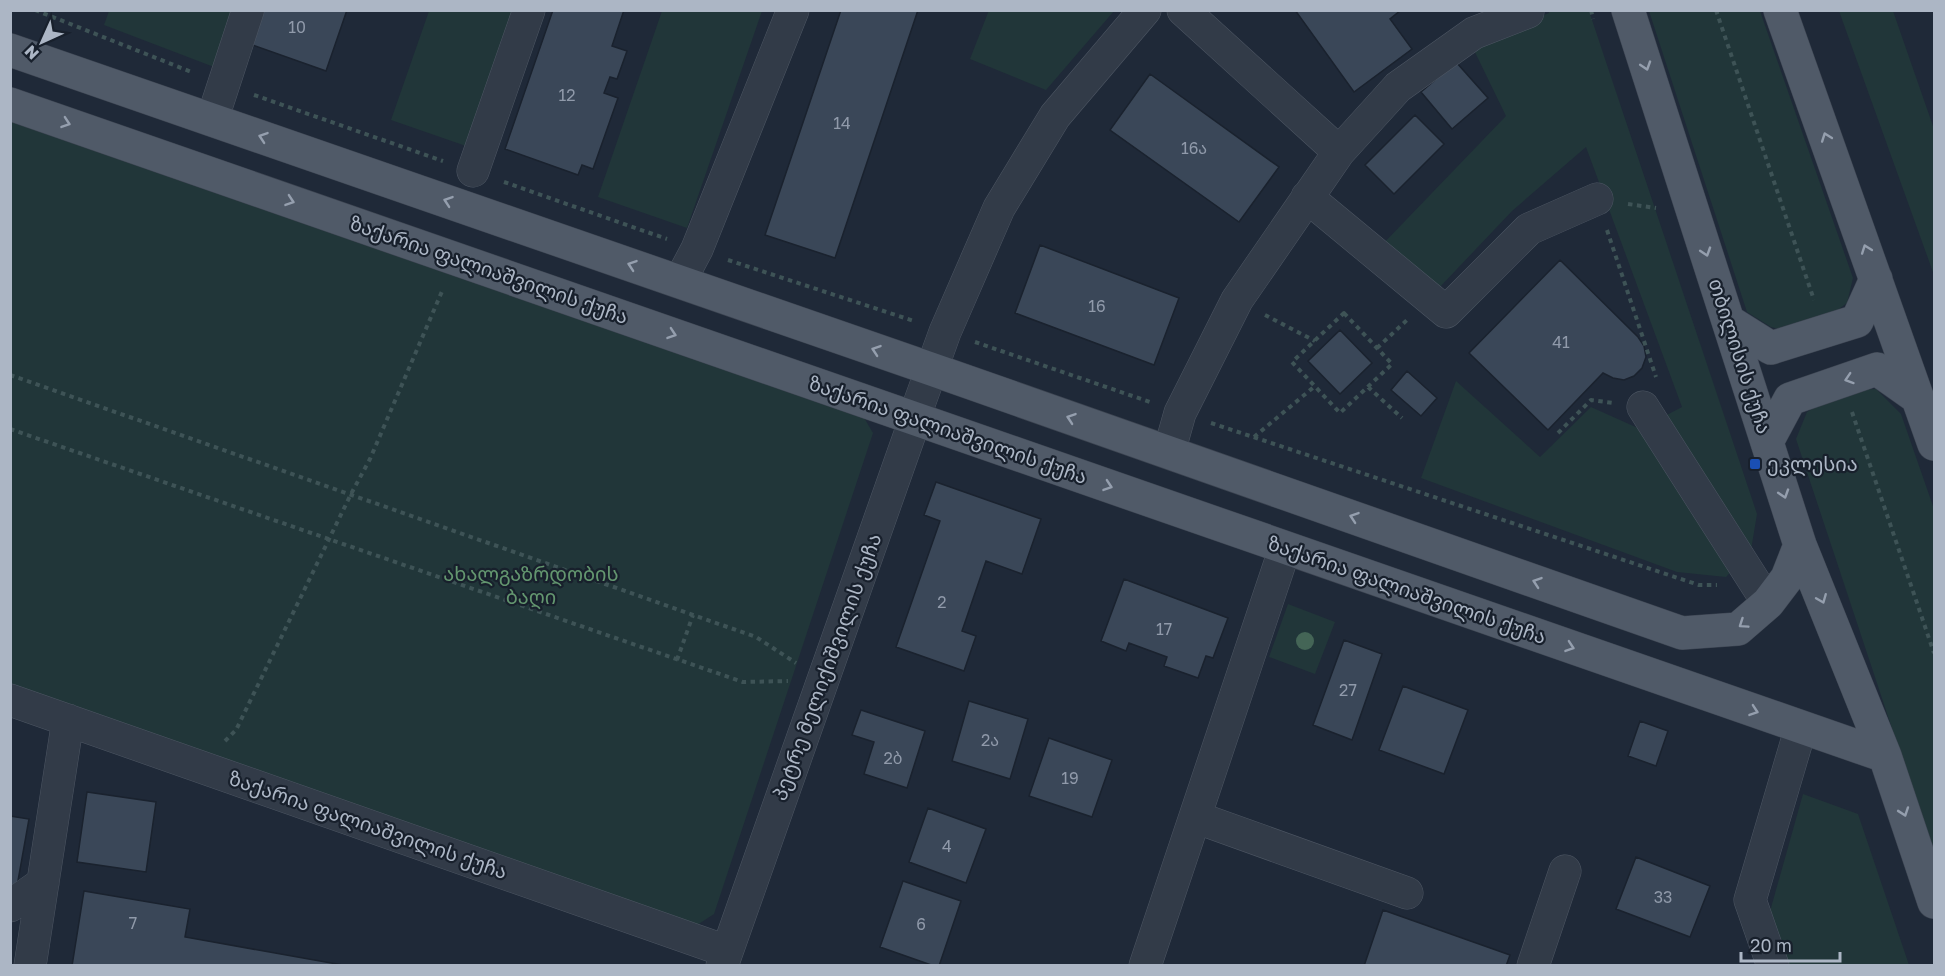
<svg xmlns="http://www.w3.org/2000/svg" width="1945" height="976" font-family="'Golos Text','Noto Sans Georgian',sans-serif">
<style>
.green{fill:#213639}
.building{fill:#3a4758;stroke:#1a222e;stroke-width:1.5}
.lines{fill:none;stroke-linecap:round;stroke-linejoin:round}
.minor-casing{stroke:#4d5663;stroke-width:33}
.major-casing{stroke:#3c4451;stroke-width:34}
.path{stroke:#3e5356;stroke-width:4;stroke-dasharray:4.5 4.5;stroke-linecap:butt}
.minor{stroke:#323b48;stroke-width:32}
.major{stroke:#505a68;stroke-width:33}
.tree{fill:#446556}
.oneway{stroke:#959fae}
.transit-dot{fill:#1a4fb4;stroke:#18202c;stroke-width:2}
.labels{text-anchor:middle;stroke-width:4.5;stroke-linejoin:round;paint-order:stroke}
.number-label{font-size:16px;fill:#909aaa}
.street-label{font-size:20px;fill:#acb6c5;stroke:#18202c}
.poi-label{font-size:20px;fill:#acb6c5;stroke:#18202c;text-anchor:start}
.park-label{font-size:20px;fill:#63966f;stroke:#18202c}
</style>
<rect width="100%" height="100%" fill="#1f2938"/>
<path class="green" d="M 989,10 L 1114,10 L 1114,11 L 1046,90 L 970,59 Z
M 109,11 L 234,11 L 214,67 L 104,25 Z
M 429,11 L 513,11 L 466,146 L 391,120 Z
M 662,11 L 762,11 L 687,228 L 598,197 Z
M 1549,11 L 1589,11 L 1757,514 L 1751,550 L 1726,577 L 1677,572 L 1421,478 L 1456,381 L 1540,457 L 1591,407 L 1640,429 L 1682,407 L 1586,147 L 1512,211 L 1438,289 L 1381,246 L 1506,116 L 1471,44 L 1549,13 Z
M 1649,11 L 1760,11 L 1853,278 L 1847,303 L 1820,323 L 1796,333 L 1771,327 L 1747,312 Z
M 1839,11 L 1893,11 L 1934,129 L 1934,275 Z
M 11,118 L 863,416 L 873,433 L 714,914 L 691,929 L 11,687 Z
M 1876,389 L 1901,414 L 1934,509 L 1934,855 L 1796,439 L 1807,412 L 1844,390 Z
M 1288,604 L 1335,622 L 1315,674 L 1269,657 Z
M 1803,794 L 1858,814 L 1909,965 L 1782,965 L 1767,922 Z"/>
<path class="building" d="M 259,10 L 347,10 L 326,71 L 247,43 Z
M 553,10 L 624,10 L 612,46 L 627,51 L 617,79 L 610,77 L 604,93 L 618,98 L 593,169 L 582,165 L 578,175 L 505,149 Z
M 841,10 L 918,10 L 835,258 L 765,235 Z
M 1295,10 L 1401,10 L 1390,19 L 1412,49 L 1354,92 Z
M 1456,62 L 1488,98 L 1452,129 L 1421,92 Z
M 1150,74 L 1279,167 L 1239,222 L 1110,130 Z
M 1415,115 L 1444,144 L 1394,194 L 1365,165 Z
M 1040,245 L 1179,298 L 1154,365 L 1015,313 Z
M 1560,260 L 1638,337 L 1644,346 L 1646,357 L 1642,368 L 1634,376 L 1624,380 L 1613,378 L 1603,373 L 1548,430 L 1469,353 Z
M 1340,330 L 1372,363 L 1340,394 L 1308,361 Z
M 1407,371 L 1437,398 L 1421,416 L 1391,390 Z
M 936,482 L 1041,519 L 1022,574 L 986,561 L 962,631 L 976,636 L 964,671 L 896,647 L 940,521 L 924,515 Z
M 1124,579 L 1228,618 L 1213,658 L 1206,656 L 1198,678 L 1164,666 L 1167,657 L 1129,643 L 1126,651 L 1101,641 Z
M 1344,640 L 1382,654 L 1352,740 L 1313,725 Z
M 1403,686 L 1468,710 L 1444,774 L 1379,750 Z
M 969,701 L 1028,719 L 1010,779 L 952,761 Z
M 861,710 L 925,731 L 907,788 L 864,774 L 874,742 L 852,735 Z
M 1640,721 L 1668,731 L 1656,766 L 1628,756 Z
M 1049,738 L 1112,760 L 1092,817 L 1029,796 Z
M 87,792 L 156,802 L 146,872 L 77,862 Z
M 928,808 L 986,829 L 966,883 L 909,862 Z
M 10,816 L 29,819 L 16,892 L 10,891 Z
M 1636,857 L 1710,886 L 1690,937 L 1616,909 Z
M 903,881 L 961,901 L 939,966 L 934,966 L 880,947 Z
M 84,891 L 190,909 L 185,937 L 348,966 L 72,966 Z
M 1383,910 L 1510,955 L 1506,966 L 1364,966 Z"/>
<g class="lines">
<g class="minor-casing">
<path id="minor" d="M 1183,10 L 1339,152
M 212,120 L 248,10
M 473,171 L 529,10
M 1307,197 L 1446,312 L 1529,229 L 1597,199
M 680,281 L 697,249 L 793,10
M 1643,407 L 1768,603
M 1169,452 L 1180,413 L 1237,300 L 1339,152 L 1398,87 L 1474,33 L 1528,12
M 10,700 L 726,951
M 1195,817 L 1407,893
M 10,906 L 43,883
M 30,966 L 68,720
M 722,966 L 912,428 L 914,418 L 945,332 L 999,208 L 1055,116 L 1145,10
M 1145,966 L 1285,548
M 1533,966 L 1565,871
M 1773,966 L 1750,900 L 1801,727"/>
</g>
<g class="major-casing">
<path id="major" d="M 1628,10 L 1800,545 L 1885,756 L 1934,902
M 1780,10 L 1934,444
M 10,50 L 931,369 L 1682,633 L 1738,629 L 1768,603 L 1787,578 L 1800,545
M 10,104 L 1885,756
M 1728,321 L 1771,348 L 1857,321 L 1876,279
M 1767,442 L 1790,399 L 1877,369 L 1918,398"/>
</g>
<path class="path" d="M 35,10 L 194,73
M 1591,10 L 1593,19
M 1716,10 L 1814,300
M 254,95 L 443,161
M 504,182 L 667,239
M 1628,204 L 1656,208
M 1607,230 L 1656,377
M 728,260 L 914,321
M 1344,313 L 1392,364 L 1340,413 L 1292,362 Z
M 1265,315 L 1315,341
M 975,342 L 1150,402
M 1377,348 L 1407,320
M 10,375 L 756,637 L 796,663
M 1368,387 L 1402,418
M 1852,412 L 1934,653
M 1211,423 L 1699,585 L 1717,585
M 10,429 L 743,682 L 788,681
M 1558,433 L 1591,400 L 1613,403
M 1254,437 L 1315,386
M 677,660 L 693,615
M 225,741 L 236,730 L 351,494 L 370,459 L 443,289"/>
<use href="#minor" class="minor"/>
<use href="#major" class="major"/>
</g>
<circle class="tree" cx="1305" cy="641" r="9"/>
<defs><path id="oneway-chevron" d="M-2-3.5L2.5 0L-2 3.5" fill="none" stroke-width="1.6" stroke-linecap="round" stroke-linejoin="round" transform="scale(1.5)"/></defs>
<g class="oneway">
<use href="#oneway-chevron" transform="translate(1646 66) rotate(72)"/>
<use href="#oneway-chevron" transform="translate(66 123) rotate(19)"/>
<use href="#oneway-chevron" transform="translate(263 137) rotate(-161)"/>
<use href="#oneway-chevron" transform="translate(1826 137) rotate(-110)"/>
<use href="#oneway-chevron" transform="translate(290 201) rotate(19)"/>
<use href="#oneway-chevron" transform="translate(448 201) rotate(-161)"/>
<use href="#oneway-chevron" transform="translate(1866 249) rotate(-110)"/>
<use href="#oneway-chevron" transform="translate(1706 252) rotate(72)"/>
<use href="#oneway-chevron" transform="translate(632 265) rotate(-161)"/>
<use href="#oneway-chevron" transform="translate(672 334) rotate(19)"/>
<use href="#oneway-chevron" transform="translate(876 350) rotate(-161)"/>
<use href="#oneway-chevron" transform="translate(1849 379) rotate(162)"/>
<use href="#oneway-chevron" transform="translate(1071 418) rotate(-161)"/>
<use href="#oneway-chevron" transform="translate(1108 486) rotate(19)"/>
<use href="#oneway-chevron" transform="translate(1784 494) rotate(72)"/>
<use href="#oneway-chevron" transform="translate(1354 517) rotate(-161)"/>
<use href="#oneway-chevron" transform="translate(1537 582) rotate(-161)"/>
<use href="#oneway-chevron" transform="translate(1822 599) rotate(68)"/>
<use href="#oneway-chevron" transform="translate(1743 624) rotate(146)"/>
<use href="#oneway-chevron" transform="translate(1570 647) rotate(19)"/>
<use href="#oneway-chevron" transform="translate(1754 711) rotate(19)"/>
<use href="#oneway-chevron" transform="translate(1904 812) rotate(71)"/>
</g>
<rect class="transit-dot" x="1749" y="458" width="12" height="12" rx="3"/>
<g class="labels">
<g class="number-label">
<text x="297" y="33">10</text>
<text x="567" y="101">12</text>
<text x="842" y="129">14</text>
<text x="1194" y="154">16ა</text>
<text x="1097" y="312">16</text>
<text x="1561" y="348">41</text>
<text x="942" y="608">2</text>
<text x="1164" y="635">17</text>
<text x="1348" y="696">27</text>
<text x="990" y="746">2ა</text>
<text x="893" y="764">2ბ</text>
<text x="1070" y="784">19</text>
<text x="947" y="852">4</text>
<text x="1663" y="903">33</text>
<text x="133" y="929">7</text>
<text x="921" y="930">6</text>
</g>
<g class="street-label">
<text transform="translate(489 270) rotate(19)" y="7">ზაქარია ფალიაშვილის ქუჩა</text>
<text transform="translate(1740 356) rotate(72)" y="7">თბილისის ქუჩა</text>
<text transform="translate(948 430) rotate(19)" y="7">ზაქარია ფალიაშვილის ქუჩა</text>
<text transform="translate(1407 590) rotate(19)" y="7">ზაქარია ფალიაშვილის ქუჩა</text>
<text transform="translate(827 667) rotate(-70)" y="7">პეტრე მელიქიშვილის ქუჩა</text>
<text transform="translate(368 825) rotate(19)" y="7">ზაქარია ფალიაშვილის ქუჩა</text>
</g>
<g class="poi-label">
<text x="1767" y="471">ეკლესია</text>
</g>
<g class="park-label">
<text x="531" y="581">ახალგაზრდობის<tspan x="531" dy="23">ბაღი</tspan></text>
</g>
</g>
<rect width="1945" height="976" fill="none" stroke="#acb6c5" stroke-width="24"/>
<g transform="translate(42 42) rotate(225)" stroke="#18202c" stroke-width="4.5" paint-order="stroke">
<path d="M0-4.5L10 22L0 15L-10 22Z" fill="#acb6c5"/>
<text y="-9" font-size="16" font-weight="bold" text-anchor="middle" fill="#acb6c5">N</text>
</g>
<path d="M1741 952v9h99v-9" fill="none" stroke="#acb6c5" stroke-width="3"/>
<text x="1750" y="952" font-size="18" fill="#acb6c5" stroke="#18202c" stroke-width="4.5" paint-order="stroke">20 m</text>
</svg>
